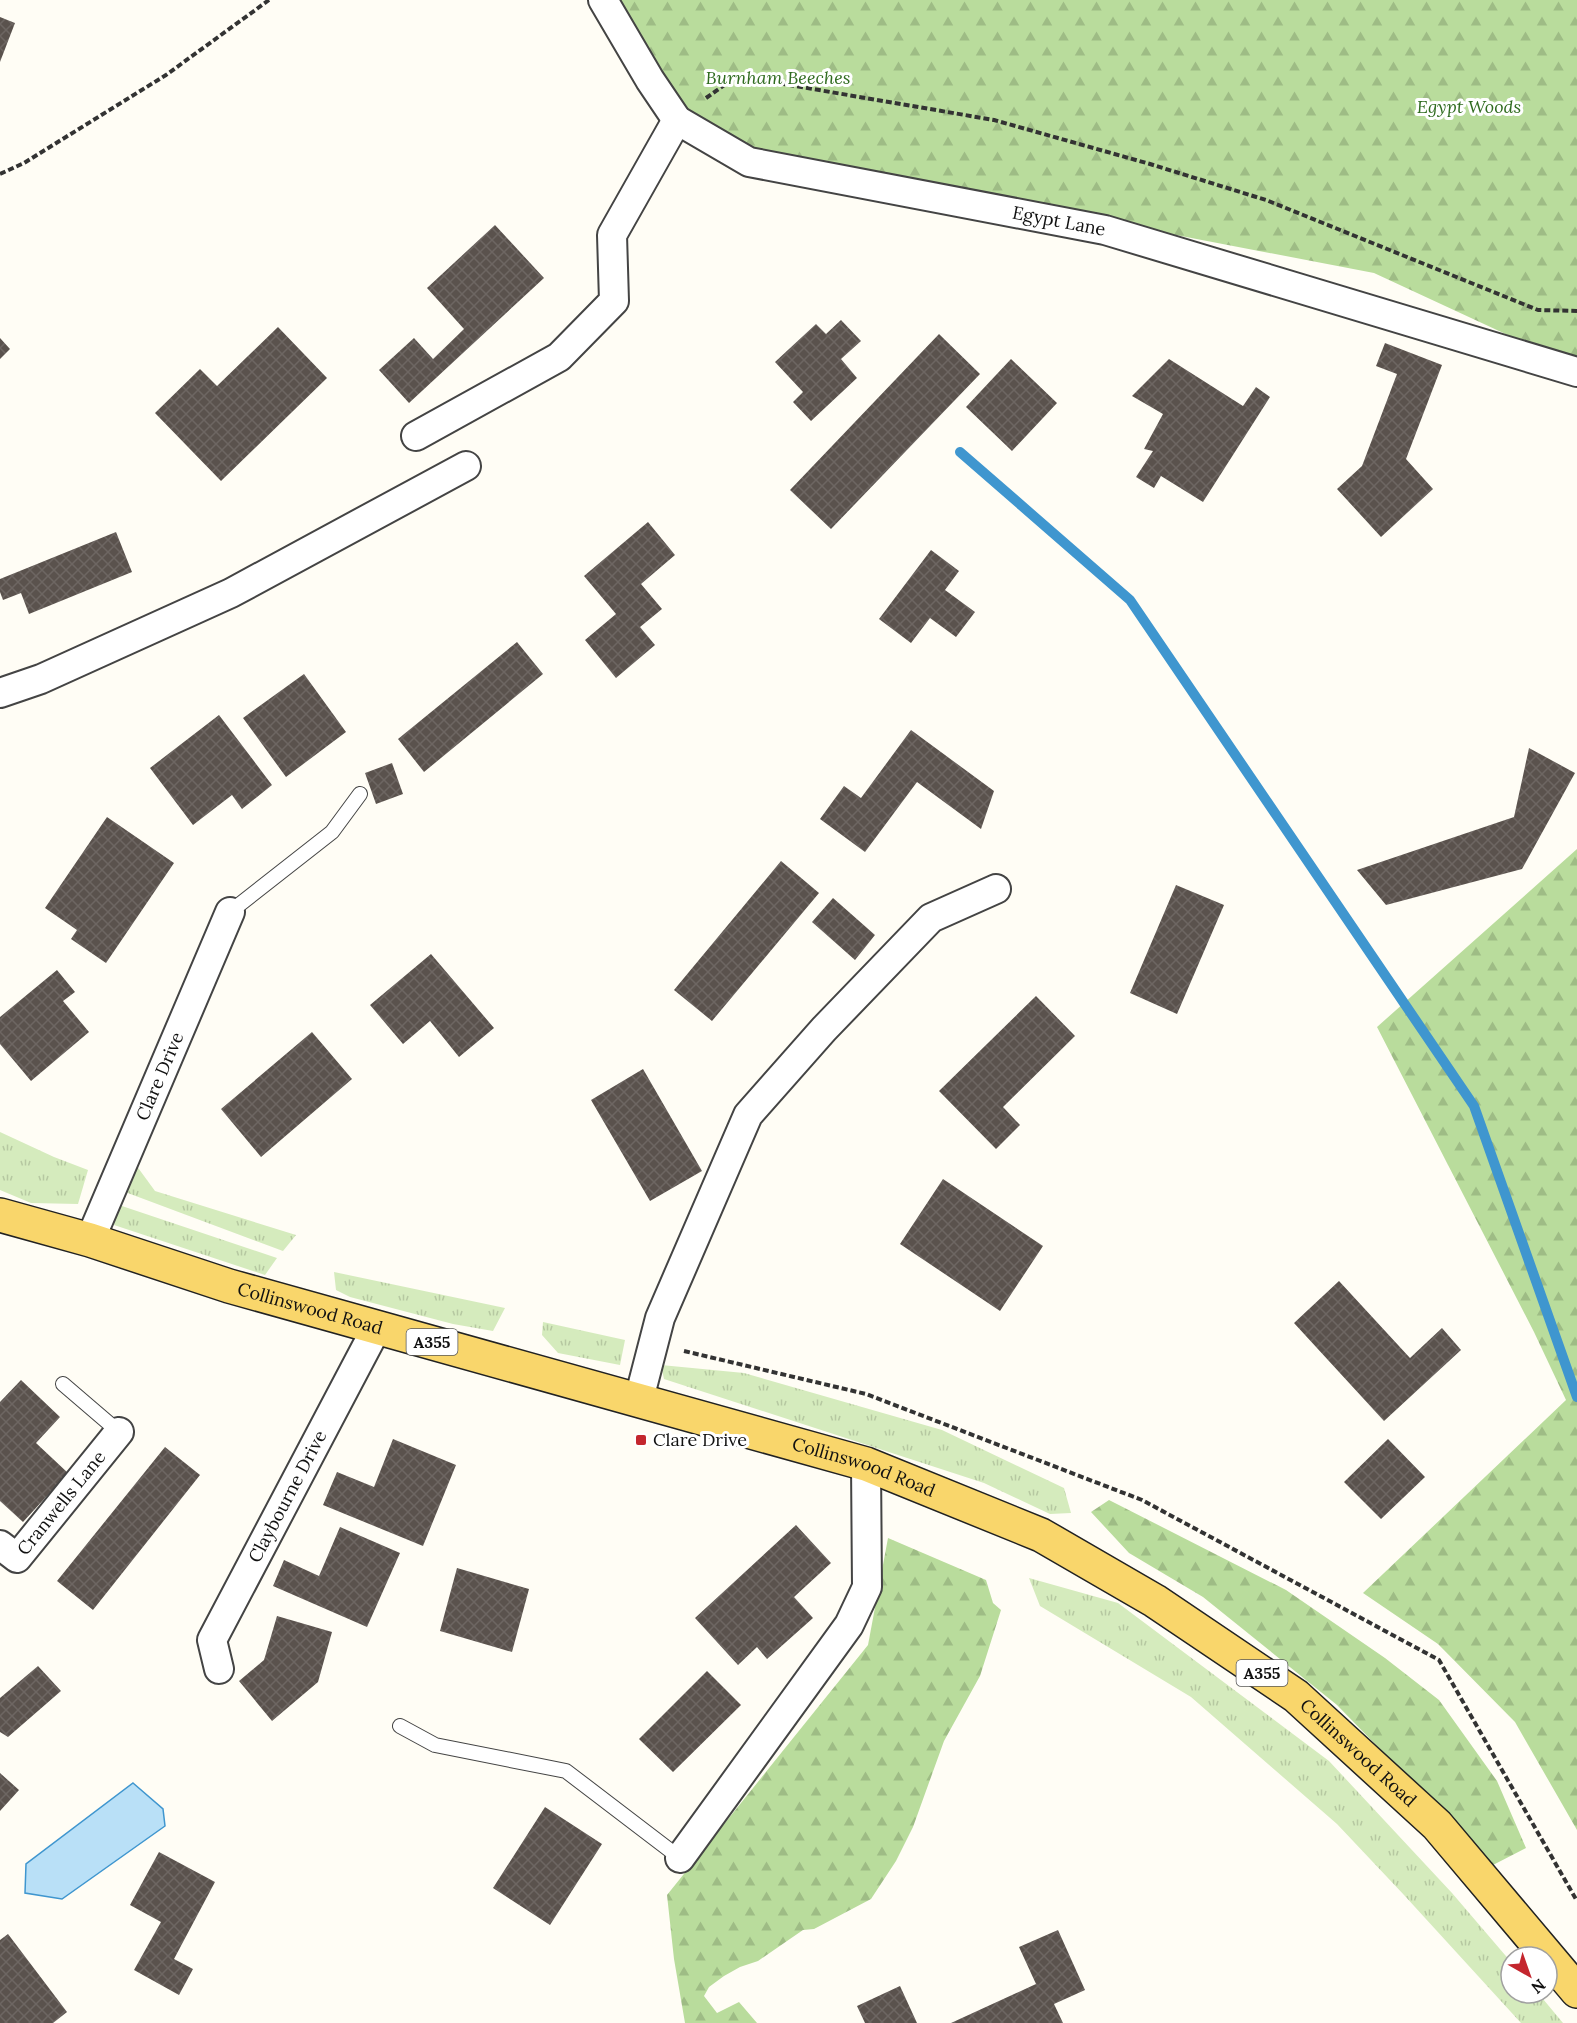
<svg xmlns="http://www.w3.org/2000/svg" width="1577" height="2023" font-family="Lora,serif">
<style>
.grass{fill:url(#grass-tufts)}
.forest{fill:url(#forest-firs)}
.water{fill:#b9e0f7;stroke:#3f96cf;stroke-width:1.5}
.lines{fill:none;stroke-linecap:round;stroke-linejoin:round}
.stream{stroke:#3f96cf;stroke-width:10}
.building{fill:url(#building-cross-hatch)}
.lane-casing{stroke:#444;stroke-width:16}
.street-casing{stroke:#444;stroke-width:32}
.primary-casing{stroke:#222;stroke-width:36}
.path{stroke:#333;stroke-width:4;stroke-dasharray:6 3;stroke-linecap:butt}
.lane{stroke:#fff;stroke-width:14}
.street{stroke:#fff;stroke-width:28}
.primary{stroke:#f9d66b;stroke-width:33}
.poi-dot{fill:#c4262e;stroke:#fff;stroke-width:2}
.labels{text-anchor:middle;stroke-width:6;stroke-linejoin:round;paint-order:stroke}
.shield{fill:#fff;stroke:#585858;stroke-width:1.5}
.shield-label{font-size:16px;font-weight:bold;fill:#111}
.park-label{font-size:18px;font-style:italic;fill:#2f6b1f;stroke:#fff}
.street-label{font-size:18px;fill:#111;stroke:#fff}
.poi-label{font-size:18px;fill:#111;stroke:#fff;text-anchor:start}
</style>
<defs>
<pattern id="grass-tufts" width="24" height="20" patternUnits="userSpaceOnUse" patternTransform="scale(1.5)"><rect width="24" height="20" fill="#d5ebbd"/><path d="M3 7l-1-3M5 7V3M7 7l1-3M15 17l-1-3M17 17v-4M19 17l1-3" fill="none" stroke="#b6c8a1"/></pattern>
<pattern id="forest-firs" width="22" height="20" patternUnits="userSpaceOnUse" patternTransform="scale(1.5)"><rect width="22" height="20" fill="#b9dc9c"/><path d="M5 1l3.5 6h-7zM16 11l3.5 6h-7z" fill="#9ebc85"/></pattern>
<pattern id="building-cross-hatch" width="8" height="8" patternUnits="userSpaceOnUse" patternTransform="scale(1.5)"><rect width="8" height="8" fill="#5a524d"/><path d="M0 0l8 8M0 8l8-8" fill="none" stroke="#6d6662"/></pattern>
</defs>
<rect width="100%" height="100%" fill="#fffdf5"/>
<path class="grass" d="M 0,1132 L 54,1157 L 88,1170 L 78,1204 L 31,1203 L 0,1190 Z
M 136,1165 L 155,1191 L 296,1235 L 283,1251 L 125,1192 Z
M 116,1204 L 277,1258 L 265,1275 L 114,1225 Z
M 334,1272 L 505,1308 L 493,1331 L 453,1324 L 350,1297 L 336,1290 Z
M 543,1322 L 625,1340 L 620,1365 L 558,1353 L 542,1335 Z
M 661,1365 L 744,1373 L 942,1430 L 1064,1488 L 1071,1513 L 1050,1514 L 984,1483 L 664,1379 Z
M 1029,1578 L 1118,1603 L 1329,1761 L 1452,1893 L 1511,1962 L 1511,1993 L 1538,1993 L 1563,2023 L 1521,2023 L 1404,1895 L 1337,1824 L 1191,1697 L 1040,1606 Z"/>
<path class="forest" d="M 612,0 L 1577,0 L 1577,367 L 1374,273 L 823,167 L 743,150 L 687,115 Z
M 1577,849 L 1577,1830 L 1515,1722 L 1438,1644 L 1363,1593 L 1566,1400 L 1534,1332 L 1377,1027 Z
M 1109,1500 L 1286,1590 L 1385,1658 L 1439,1700 L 1497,1781 L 1526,1848 L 1493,1865 L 1337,1705 L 1203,1597 L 1129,1553 L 1091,1512 Z
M 888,1538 L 986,1580 L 993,1603 L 1001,1610 L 980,1676 L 944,1741 L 913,1827 L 896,1861 L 871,1899 L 814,1929 L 803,1930 L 758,1961 L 740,1967 L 724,1976 L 709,1987 L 704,1996 L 717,2013 L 739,2002 L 757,2023 L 685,2023 L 674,1959 L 667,1895 L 868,1645 Z"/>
<path class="water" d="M 133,1783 L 163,1809 L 165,1826 L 62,1899 L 25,1893 L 26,1864 Z"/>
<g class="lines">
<path class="stream" d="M 960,452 L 1130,600 L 1474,1106 L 1577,1397"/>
</g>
<path class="building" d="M 0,17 L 15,23 L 0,62 Z
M 495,225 L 544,278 L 409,403 L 379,370 L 414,338 L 433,359 L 464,329 L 427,288 Z
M 841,320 L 861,341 L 841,359 L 857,378 L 811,421 L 793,402 L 803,392 L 775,362 L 816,324 L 826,334 Z
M 278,327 L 327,378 L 221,481 L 155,413 L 200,369 L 217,386 Z
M 939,334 L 980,374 L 831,529 L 790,490 Z
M 0,338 L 10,349 L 0,359 Z
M 1385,343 L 1442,365 L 1406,459 L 1433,489 L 1381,537 L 1337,489 L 1362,466 L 1397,374 L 1376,366 Z
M 1011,359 L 1057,403 L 1012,451 L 966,407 Z
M 1169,359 L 1243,406 L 1256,387 L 1270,397 L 1203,502 L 1161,476 L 1154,488 L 1136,477 L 1153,451 L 1144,449 L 1163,414 L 1132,396 Z
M 648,522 L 675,555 L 641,584 L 662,609 L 640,627 L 655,645 L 616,678 L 585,640 L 616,614 L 584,576 Z
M 116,532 L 132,572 L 29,614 L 21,593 L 3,600 L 0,592 L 0,579 Z
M 931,550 L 959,571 L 945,590 L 975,612 L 956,637 L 930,618 L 911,643 L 879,619 Z
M 517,642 L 543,674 L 424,772 L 398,739 Z
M 304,674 L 346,732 L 286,777 L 243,718 Z
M 219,715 L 272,785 L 242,809 L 232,795 L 193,825 L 150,768 Z
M 911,730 L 994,791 L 981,829 L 917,782 L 865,852 L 820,819 L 844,786 L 861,798 Z
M 1529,748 L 1575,773 L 1522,869 L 1386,905 L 1357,870 L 1514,817 Z
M 392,763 L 403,794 L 376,804 L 365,773 Z
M 107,817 L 174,863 L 106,963 L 71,939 L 77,930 L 45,908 Z
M 781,861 L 819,893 L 712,1021 L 674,990 Z
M 1176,885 L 1224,905 L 1177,1014 L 1130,993 Z
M 833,898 L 875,935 L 855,960 L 812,922 Z
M 431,954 L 494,1028 L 459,1057 L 430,1021 L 403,1044 L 370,1005 Z
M 57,970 L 75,992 L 63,1001 L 89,1032 L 31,1081 L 0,1044 L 0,1017 Z
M 1036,996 L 1075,1036 L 1003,1107 L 1020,1125 L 996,1149 L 939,1091 Z
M 312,1032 L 352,1079 L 261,1157 L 221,1109 Z
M 643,1069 L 702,1171 L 650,1201 L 591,1100 Z
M 943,1179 L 1043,1246 L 1000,1311 L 900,1244 Z
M 1339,1281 L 1410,1358 L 1442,1328 L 1461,1350 L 1384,1421 L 1294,1323 Z
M 21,1380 L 60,1417 L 36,1443 L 68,1473 L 23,1522 L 0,1501 L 0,1402 Z
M 393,1439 L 456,1465 L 423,1546 L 323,1505 L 337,1472 L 374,1487 Z
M 1388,1439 L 1425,1477 L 1381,1519 L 1344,1482 Z
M 165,1447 L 200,1475 L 93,1610 L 57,1581 Z
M 796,1525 L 831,1563 L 794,1597 L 813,1618 L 767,1659 L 757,1647 L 738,1665 L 695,1618 Z
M 340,1527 L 400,1553 L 367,1627 L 273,1586 L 284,1560 L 319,1576 Z
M 457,1568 L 529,1589 L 512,1652 L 440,1631 Z
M 277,1616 L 332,1632 L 318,1682 L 272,1721 L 239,1681 L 264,1660 Z
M 38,1666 L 61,1691 L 8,1737 L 0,1732 L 0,1698 Z
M 707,1671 L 741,1705 L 673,1772 L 639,1739 Z
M 0,1773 L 19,1790 L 0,1811 Z
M 545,1807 L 602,1844 L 550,1925 L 493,1888 Z
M 159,1852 L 215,1882 L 174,1959 L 193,1969 L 179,1995 L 134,1970 L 161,1922 L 130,1905 Z
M 1058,1930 L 1085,1990 L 1054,2004 L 1063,2023 L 951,2023 L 1036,1984 L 1019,1947 Z
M 8,1934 L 67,2012 L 53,2023 L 0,2023 L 0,1940 Z
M 900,1986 L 917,2023 L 865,2023 L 857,2006 Z"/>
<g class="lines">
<g class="lane-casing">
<path id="lane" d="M 230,912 L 332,832 L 360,794
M 63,1384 L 119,1432
M 400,1726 L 435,1745 L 566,1771 L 680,1858"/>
</g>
<g class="street-casing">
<g id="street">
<path id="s1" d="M 603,0 L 650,80 L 677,120 L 749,162 L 1105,230 L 1577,372"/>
<path d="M 416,436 L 559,357 L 614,301 L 612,235 L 677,120"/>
<path d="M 0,693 L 41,679 L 231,593 L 466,466"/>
<path id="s2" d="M 90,1240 L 230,912"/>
<path d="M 639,1399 L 660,1318 L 748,1115 L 824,1029 L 931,918 L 996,889"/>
<path id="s3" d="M 0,1545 L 17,1558 L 119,1432"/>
<path id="s4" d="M 219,1669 L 212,1640 L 377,1327"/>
<path d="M 680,1858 L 849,1625 L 867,1587 L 866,1464"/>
</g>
</g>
<g class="primary-casing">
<g id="primary">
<path id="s5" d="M 0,1215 L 90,1240 L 229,1286 L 866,1464 L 1041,1535 L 1155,1601 L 1296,1696 L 1437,1825 L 1577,1991"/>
</g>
</g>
<path class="path" d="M 706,98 L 737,76 L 994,120 L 1150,164 L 1266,200 L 1538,310 L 1577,311
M 0,174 L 24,163 L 166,75 L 269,0
M 684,1351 L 866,1394 L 1142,1500 L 1439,1660 L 1577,1901"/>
<use href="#lane" class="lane"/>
<use href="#street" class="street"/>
<use href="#primary" class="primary"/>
</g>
<rect class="poi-dot" x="635" y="1434" width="12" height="12" rx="3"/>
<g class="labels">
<g class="shield">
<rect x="406.5" y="1329" width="51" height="26" rx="4.5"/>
<rect x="1236.5" y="1660" width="51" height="26" rx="4.5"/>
</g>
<g class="shield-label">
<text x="432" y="1348">A355</text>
<text x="1262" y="1679">A355</text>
</g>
<g class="park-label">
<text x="778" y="84">Burnham Beeches</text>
<text x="1469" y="113">Egypt Woods</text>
</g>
<g class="street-label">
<text dy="6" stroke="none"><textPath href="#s1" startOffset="540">Egypt Lane</textPath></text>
<text dy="6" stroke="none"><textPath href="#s2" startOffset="178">Clare Drive</textPath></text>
<text dy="6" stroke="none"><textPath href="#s5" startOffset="324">Collinswood Road</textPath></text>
<text dy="6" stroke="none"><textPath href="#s5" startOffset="900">Collinswood Road</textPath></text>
<text dy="6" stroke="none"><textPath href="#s4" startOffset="192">Claybourne Drive</textPath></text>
<text dy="6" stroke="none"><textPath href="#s3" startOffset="92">Cranwells Lane</textPath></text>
<text dy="6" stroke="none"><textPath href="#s5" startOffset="1476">Collinswood Road</textPath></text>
</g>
<g class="poi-label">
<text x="653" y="1446">Clare Drive</text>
</g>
</g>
<g transform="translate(1529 1975) rotate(140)"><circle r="28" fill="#ffffff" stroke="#a0a0a0" stroke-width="1.5"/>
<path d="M0-4.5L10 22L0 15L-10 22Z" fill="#c4262e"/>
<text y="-9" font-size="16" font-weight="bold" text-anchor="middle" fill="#111111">N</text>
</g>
</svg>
